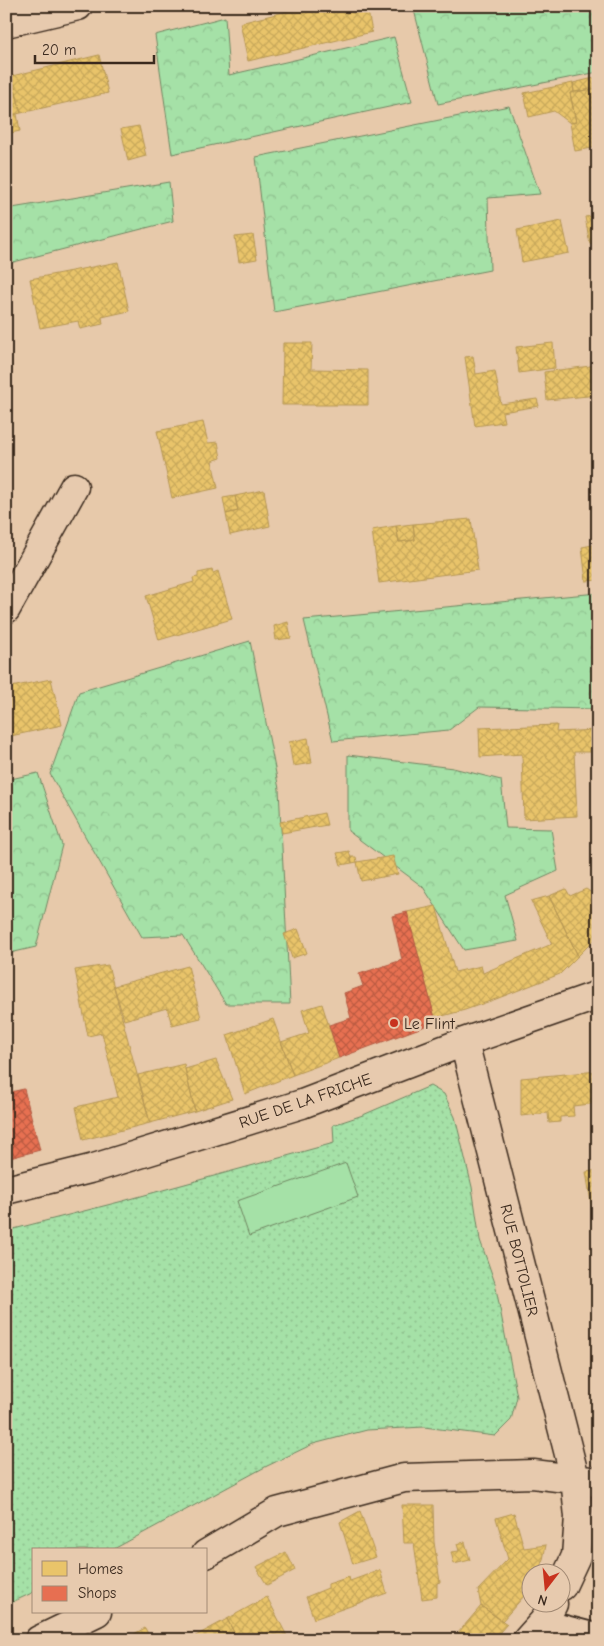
<svg xmlns="http://www.w3.org/2000/svg" width="604" height="1646" font-family="'Comic Neue',sans-serif">
<style>
.grass{fill:url(#grass-dots);stroke:#708662}
.forest{fill:url(#forest-crowns);stroke:#708662}
.pitch{fill:#a5e1a7;stroke:#708662}
.homes{fill:url(#homes-cross-hatch);stroke:#b59653}
.shops{fill:url(#shops-cross-hatch);stroke:#b35a42}
.lines{fill:none;stroke-linecap:round;stroke-linejoin:round}
.service-casing{stroke:#3b2a1e;stroke-width:25}
.minor-casing{stroke:#3b2a1e;stroke-width:31}
.tertiary-casing{stroke:#3b2a1e;stroke-width:31}
.service{stroke:#e7caae;stroke-width:21}
.minor{stroke:#e7caae;stroke-width:28}
.tertiary{stroke:#e7caae;stroke-width:28}
.poi-dot{fill:#c8321e;stroke:#e7caae;stroke-width:2}
.labels{text-anchor:middle;stroke-width:5;stroke-linejoin:round;paint-order:stroke}
.poi-label{font-size:16px;fill:#3b2a1e;stroke:#e7caae;text-anchor:start}
.street-label{font-size:16px;fill:#3b2a1e;stroke:#e7caae}
</style>
<defs>
<pattern id="grass-dots" width="8" height="8" patternUnits="userSpaceOnUse" patternTransform="scale(1.25)"><rect width="8" height="8" fill="#a5e1a7"/><path d="M2 2h.1M6 6h.1" fill="none" stroke="#8fc18f" stroke-width="1.8" stroke-linecap="round"/></pattern>
<pattern id="forest-crowns" width="20" height="18" patternUnits="userSpaceOnUse" patternTransform="scale(1.25)"><rect width="20" height="18" fill="#a5e1a7"/><path d="M2 6a3 3 0 1 1 6 0M12 15a3 3 0 1 1 6 0" fill="none" stroke="#8fc18f"/></pattern>
<pattern id="homes-cross-hatch" width="8" height="8" patternUnits="userSpaceOnUse" patternTransform="scale(1.25)"><rect width="8" height="8" fill="#e9c46a"/><path d="M0 0l8 8M0 8l8-8" fill="none" stroke="#c9a95b"/></pattern>
<pattern id="shops-cross-hatch" width="8" height="8" patternUnits="userSpaceOnUse" patternTransform="scale(1.25)"><rect width="8" height="8" fill="#e76f51"/><path d="M0 0l8 8M0 8l8-8" fill="none" stroke="#bc5b43"/></pattern>
</defs>
<rect width="100%" height="100%" fill="#e7c9aa"/>
<filter id="ink" filterUnits="userSpaceOnUse"><feTurbulence type="fractalNoise" baseFrequency=".02" numOctaves="2"/><feDisplacementMap in="SourceGraphic" scale="10" xChannelSelector="R" yChannelSelector="G"/><feConvolveMatrix kernelMatrix="1 2 1 2 8 2 1 2 1" color-interpolation-filters="sRGB"/></filter>
<g filter="url(#ink)">
<path class="grass" d="M 430,1086 L 444,1094 L 455,1117 L 472,1187 L 480,1240 L 495,1283 L 517,1397 L 511,1420 L 495,1436 L 424,1427 L 367,1430 L 313,1444 L 265,1467 L 112,1550 L 34,1550 L 34,1592 L 6,1605 L 6,1231 L 123,1201 L 334,1143 L 333,1125 L 363,1115 Z"/>
<path class="forest" d="M 413,6 L 598,6 L 598,72 L 438,104 Z
M 225,17 L 229,75 L 394,37 L 412,102 L 172,154 L 155,35 Z
M 509,106 L 540,194 L 488,198 L 490,270 L 274,312 L 256,157 Z
M 169,182 L 173,221 L 6,264 L 6,209 Z
M 598,593 L 598,709 L 479,707 L 449,730 L 333,741 L 304,620 Z
M 250,641 L 279,789 L 290,1004 L 226,1004 L 183,935 L 142,937 L 50,774 L 79,692 Z
M 348,755 L 453,768 L 501,780 L 506,828 L 551,829 L 558,871 L 505,895 L 518,941 L 464,950 L 423,887 L 348,831 Z
M 38,773 L 62,845 L 36,947 L 6,954 L 6,780 Z"/>
<path class="pitch" d="M 346,1163 L 358,1197 L 249,1236 L 237,1201 Z"/>
<path class="homes" d="M 308,6 L 367,6 L 372,32 L 248,61 L 240,23 Z
M 99,55 L 108,93 L 21,113 L 12,76 Z
M 12,76 L 21,113 L 6,116 L 6,77 Z
M 598,77 L 598,88 L 574,92 L 573,83 Z
M 573,83 L 574,92 L 570,93 L 576,122 L 570,123 L 554,111 L 529,117 L 524,93 Z
M 598,88 L 598,147 L 575,151 L 570,123 L 576,122 L 570,93 Z
M 17,114 L 20,131 L 6,134 L 6,116 Z
M 139,126 L 146,156 L 128,161 L 121,129 Z
M 598,215 L 598,243 L 590,244 L 585,217 Z
M 562,221 L 569,253 L 522,262 L 517,230 Z
M 253,235 L 257,259 L 239,262 L 235,237 Z
M 118,262 L 129,311 L 102,317 L 103,324 L 80,329 L 78,321 L 40,328 L 30,279 Z
M 283,343 L 312,343 L 311,369 L 368,370 L 368,405 L 282,405 Z
M 553,343 L 555,368 L 519,373 L 516,347 Z
M 473,356 L 476,374 L 495,371 L 501,404 L 537,399 L 539,406 L 502,412 L 504,422 L 475,426 L 465,357 Z
M 598,365 L 598,395 L 547,400 L 544,372 Z
M 203,422 L 208,443 L 218,442 L 221,458 L 212,461 L 218,488 L 172,498 L 157,431 Z
M 264,490 L 270,526 L 230,535 L 226,514 L 238,511 L 235,496 Z
M 235,496 L 238,511 L 226,514 L 223,498 Z
M 471,519 L 478,570 L 379,583 L 372,530 L 396,526 L 399,542 L 415,540 L 413,524 Z
M 413,524 L 415,540 L 399,542 L 396,526 Z
M 598,544 L 598,580 L 586,581 L 582,547 Z
M 212,570 L 213,573 L 218,571 L 232,619 L 159,640 L 146,596 L 194,582 L 193,578 L 198,577 L 198,573 Z
M 288,622 L 291,638 L 276,640 L 274,626 Z
M 51,679 L 62,725 L 6,737 L 6,688 Z
M 557,725 L 556,732 L 597,730 L 598,752 L 574,752 L 577,816 L 524,819 L 522,754 L 480,757 L 479,728 Z
M 308,738 L 312,763 L 293,766 L 289,742 Z
M 324,813 L 327,825 L 282,833 L 280,822 Z
M 349,851 L 352,863 L 341,865 L 337,853 Z
M 393,856 L 398,874 L 361,881 L 357,862 Z
M 351,857 L 356,857 L 357,862 L 352,863 Z
M 566,889 L 570,896 L 586,889 L 598,897 L 598,936 L 578,956 L 549,896 Z
M 549,896 L 578,956 L 560,974 L 496,999 L 465,1010 L 435,1018 L 407,912 L 436,906 L 455,972 L 481,966 L 483,973 L 552,944 L 531,901 Z
M 298,929 L 307,953 L 292,958 L 284,934 Z
M 108,965 L 150,1123 L 83,1140 L 76,1107 L 118,1097 L 102,1033 L 88,1036 L 75,970 Z
M 188,966 L 201,1018 L 172,1025 L 167,1008 L 124,1020 L 114,986 Z
M 322,1004 L 339,1058 L 293,1075 L 281,1042 L 309,1033 L 302,1010 Z
M 273,1019 L 293,1075 L 245,1094 L 227,1035 Z
M 216,1060 L 232,1099 L 195,1111 L 185,1069 Z
M 184,1064 L 195,1111 L 150,1123 L 138,1075 Z
M 598,1071 L 598,1103 L 573,1106 L 574,1116 L 560,1117 L 560,1122 L 549,1123 L 548,1113 L 521,1116 L 521,1078 Z
M 598,1170 L 598,1238 L 597,1238 L 586,1172 Z
M 402,1505 L 433,1505 L 434,1542 L 440,1582 L 437,1583 L 437,1597 L 422,1599 L 414,1543 L 404,1543 Z
M 360,1511 L 376,1557 L 353,1564 L 340,1522 Z
M 514,1513 L 524,1548 L 546,1545 L 540,1574 L 532,1574 L 532,1587 L 502,1621 L 481,1606 L 478,1590 L 508,1559 L 496,1518 Z
M 465,1542 L 470,1560 L 454,1564 L 451,1552 L 459,1551 L 457,1544 Z
M 286,1552 L 295,1570 L 267,1585 L 256,1567 Z
M 380,1570 L 387,1593 L 314,1619 L 306,1597 L 328,1588 L 328,1584 L 349,1577 L 350,1581 Z
M 267,1597 L 289,1640 L 238,1640 L 227,1619 Z
M 481,1606 L 507,1624 L 493,1640 L 452,1640 Z
M 227,1619 L 238,1640 L 190,1639 Z
M 145,1628 L 151,1640 L 123,1640 Z"/>
<path class="shops" d="M 407,912 L 436,1022 L 339,1058 L 329,1025 L 351,1018 L 344,993 L 363,986 L 359,974 L 402,960 L 392,916 Z
M 24,1089 L 40,1150 L 6,1159 L 6,1093 Z"/>
<g class="lines">
<g class="service-casing">
<path id="service" d="M 544,1621 L 598,1635"/>
</g>
<g class="minor-casing">
<path id="minor" d="M 6,609 L 74,487
M 464,1042 L 575,1478 L 579,1517 L 576,1556 L 562,1586
M 6,1190 L 94,1168 L 302,1104 L 464,1042 L 593,997 L 598,994
M 206,1554 L 277,1512 L 404,1478 L 533,1474 L 598,1482
M 39,1640 L 97,1612
M 527,1640 L 544,1621 L 553,1604"/>
</g>
<g class="tertiary-casing">
<path id="tertiary" d="M 6,23 L 78,6"/>
</g>
<use href="#service" class="service"/>
<use href="#minor" class="minor"/>
<use href="#tertiary" class="tertiary"/>
</g>
</g>
<circle class="poi-dot" cx="394" cy="1023" r="5"/>
<g class="labels">
<g class="poi-label">
<text x="404" y="1029">Le Flint</text>
</g>
<g class="street-label">
<text transform="translate(305 1100) rotate(-19)" y="6">RUE DE LA FRICHE</text>
<text transform="translate(520 1260) rotate(76)" y="6">RUE BOTTOLIER</text>
</g>
</g>
<rect width="604" height="1646" fill="none" stroke="#e7caae" stroke-width="25"/>
<rect x="12" y="12" width="579" height="1621" fill="none" stroke="#3b2a1e" stroke-width="2" filter="url(#ink)"/>
<rect x="32" y="1548" width="175" height="65" fill="#e7caae" stroke="#a28a74"/>
<rect x="42" y="1561" width="25" height="15" fill="#e9c46a" stroke="#a28a74"/>
<text x="78" y="1574" font-size="15" fill="#3b2a1e">Homes</text>
<rect x="42" y="1586" width="25" height="15" fill="#e76f51" stroke="#a28a74"/>
<text x="78" y="1598" font-size="15" fill="#3b2a1e">Shops</text>
<g transform="translate(546 1588) rotate(196)"><circle r="24" fill="#e7caae" stroke="#a28a74"/>
<path d="M0-4L9 19L0 12L-9 19Z" fill="#c8321e"/>
<text y="-8" font-size="14" font-weight="bold" text-anchor="middle" fill="#3b2a1e">N</text>
</g>
<path d="M35 55v8h119v-8" fill="none" stroke="#3b2a1e" stroke-width="2.5"/>
<text x="42" y="55" font-size="15" fill="#3b2a1e" stroke="#e7caae" stroke-width="4" paint-order="stroke">20 m</text>
</svg>
